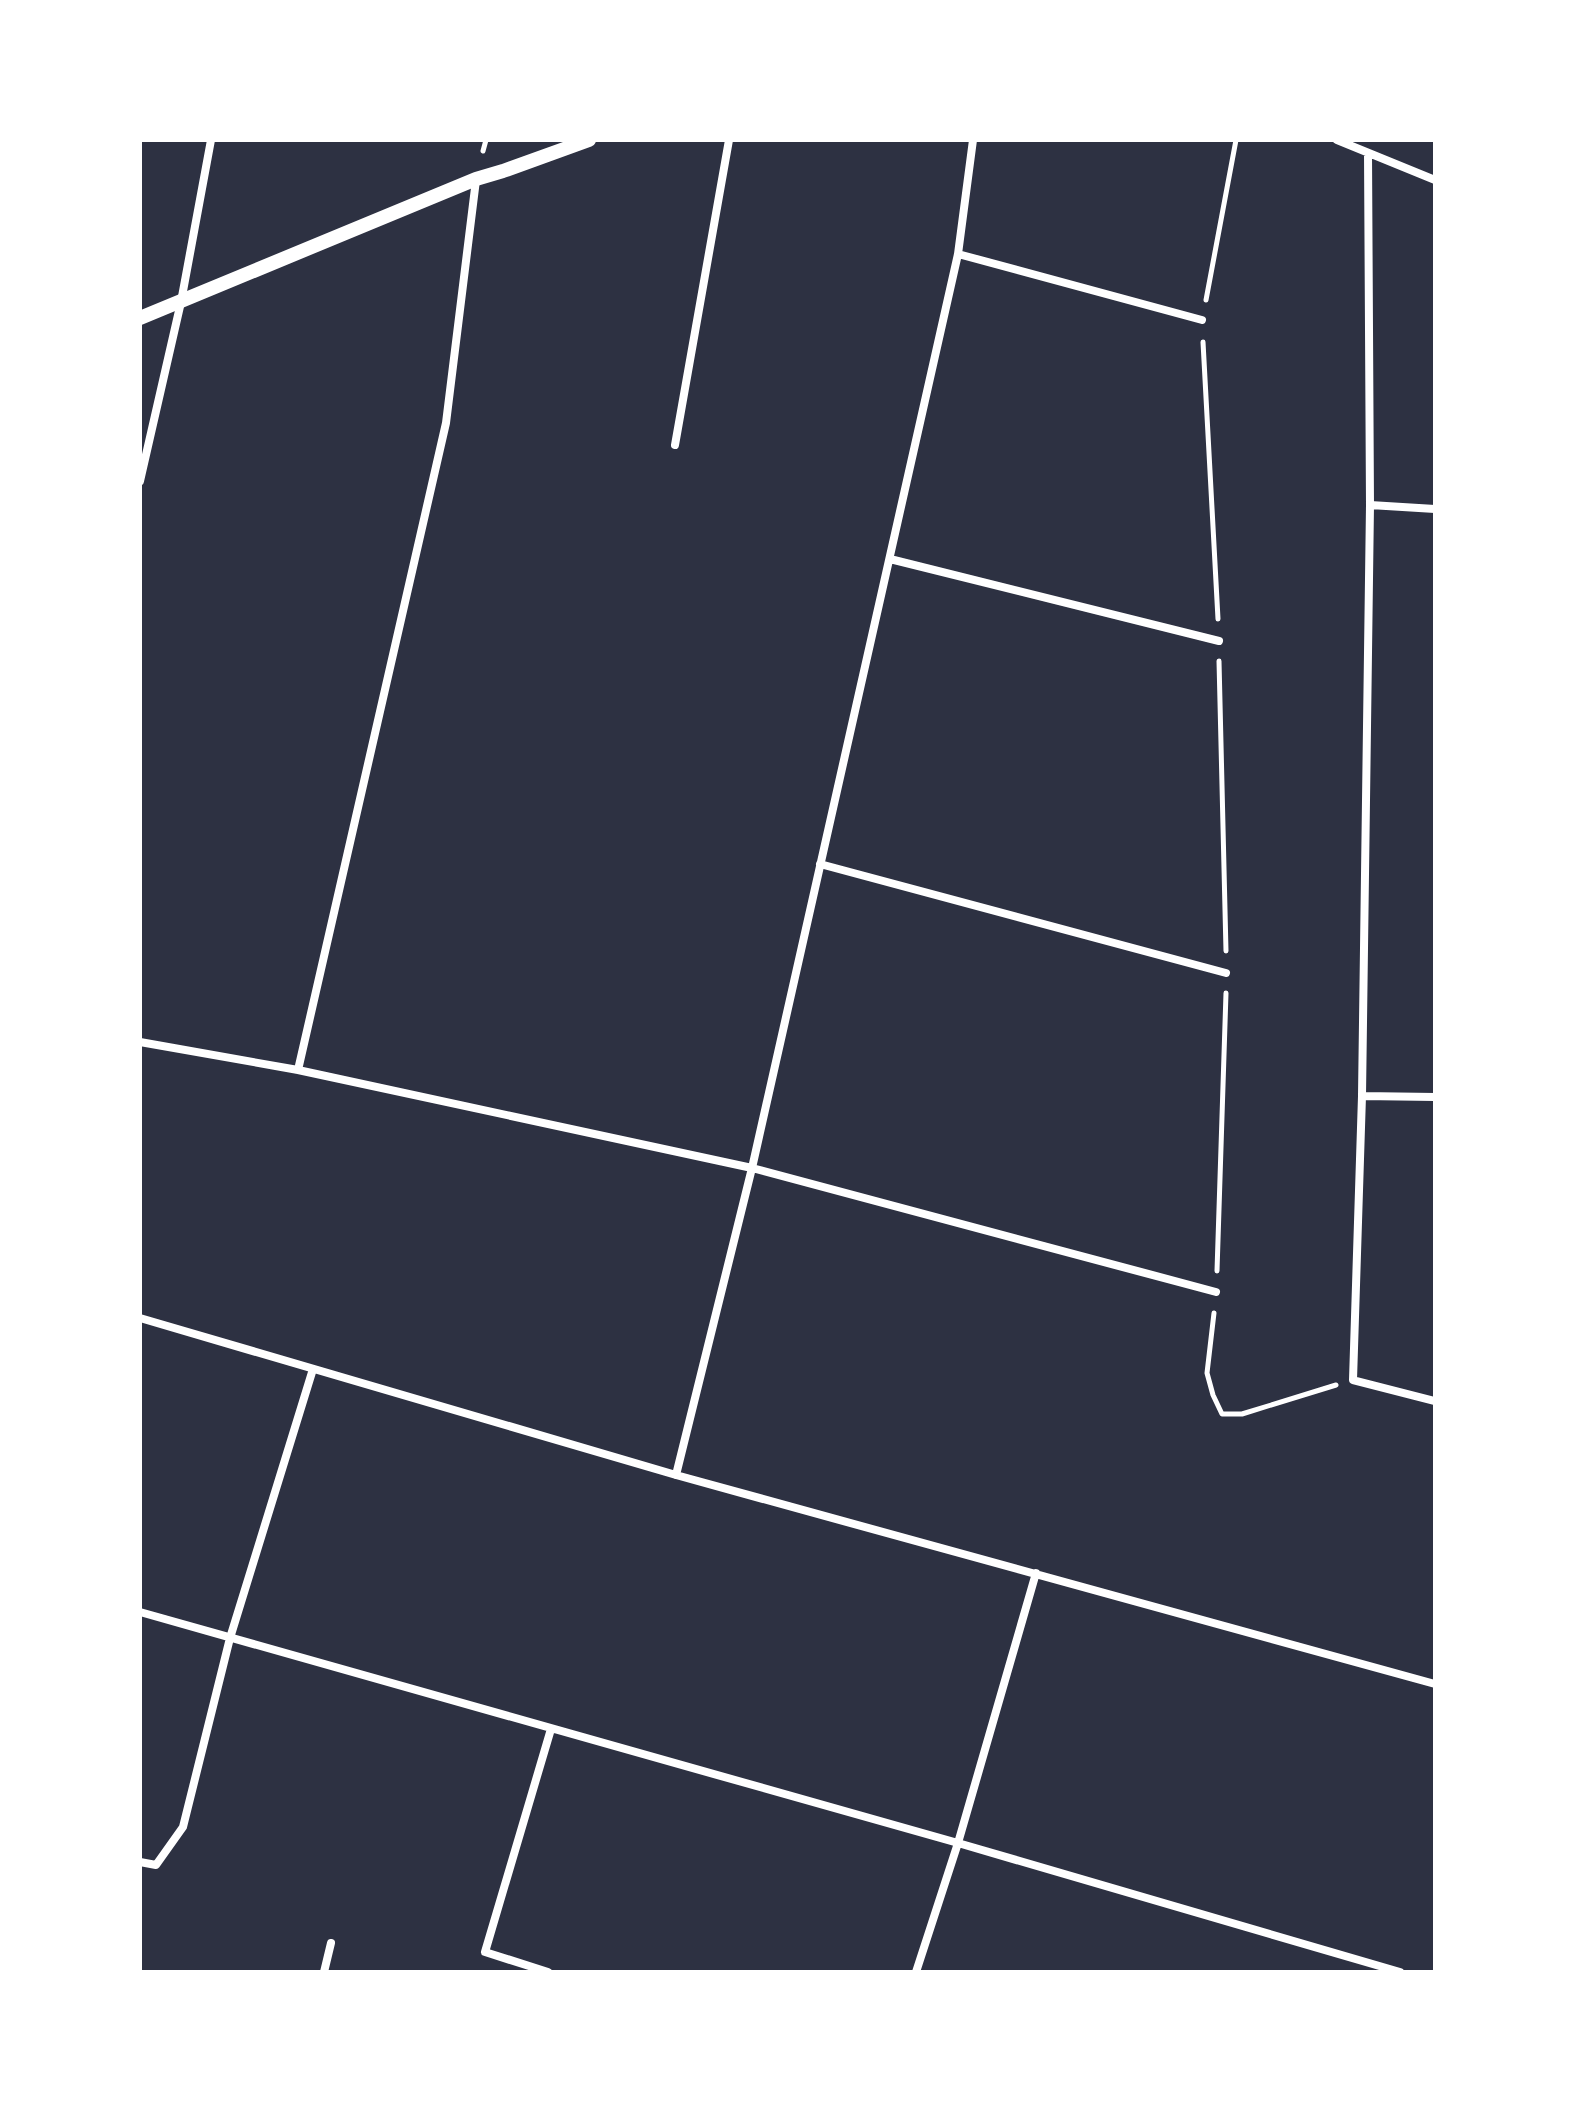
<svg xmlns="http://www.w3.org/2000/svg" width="1575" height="2112" font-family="'DM Sans',sans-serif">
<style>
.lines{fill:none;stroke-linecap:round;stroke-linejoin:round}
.path{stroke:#fff;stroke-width:5}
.minor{stroke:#fff;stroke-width:8}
.tertiary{stroke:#fff;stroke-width:14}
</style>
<rect width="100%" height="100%" fill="#2d3142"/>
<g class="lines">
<path class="path" d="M 483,151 L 486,140
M 1206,300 L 1236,140
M 1203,342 L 1218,619
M 1219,661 L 1226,951
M 1217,1271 L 1226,993
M 1214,1313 L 1207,1373 L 1213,1395 L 1222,1414 L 1242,1414 L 1336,1385"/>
<path class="minor" d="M 1337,140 L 1435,180
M 1368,153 L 1370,505 L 1362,1096 L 1353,1380 L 1435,1401
M 958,254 L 1202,320
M 675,445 L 729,140
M 140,481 L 181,302 L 211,140
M 1370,505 L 1435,509
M 890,559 L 1219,641
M 820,864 L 1226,973
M 140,1042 L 298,1070 L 752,1168 L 1216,1292
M 298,1070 L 446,423 L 476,180
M 1362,1096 L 1435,1097
M 140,1318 L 676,1475 L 1435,1684
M 676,1475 L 752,1168 L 958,254 L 973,140
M 140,1612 L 958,1843 L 1400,1972
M 140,1862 L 156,1865 L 183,1827 L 230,1638 L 313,1369
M 324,1972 L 331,1943
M 548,1972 L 485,1952 L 551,1729
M 916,1972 L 958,1843 L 1036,1573"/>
<path class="tertiary" d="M 140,318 L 476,179 L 503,171 L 589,140"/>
</g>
<rect width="1575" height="2112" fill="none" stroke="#ffffff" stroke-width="284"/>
</svg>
